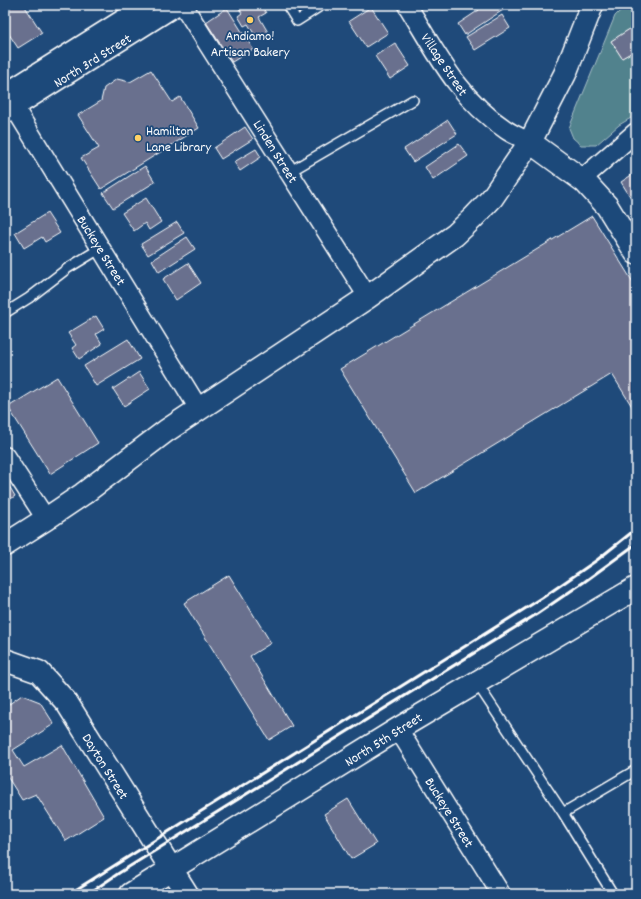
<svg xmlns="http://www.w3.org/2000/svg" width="641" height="899" font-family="Dekko,sans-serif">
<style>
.green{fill:#51828d;stroke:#a8c0c6}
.building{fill:#69708e;stroke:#fff}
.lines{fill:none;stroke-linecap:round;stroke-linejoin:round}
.lane-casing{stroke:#fff;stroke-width:12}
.street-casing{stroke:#fff;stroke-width:21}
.secondary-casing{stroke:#fff;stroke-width:25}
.highway-casing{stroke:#fff;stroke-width:25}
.lane{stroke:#1f4a7a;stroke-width:9}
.street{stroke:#1f4a7a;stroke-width:18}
.secondary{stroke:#1f4a7a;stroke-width:22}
.highway{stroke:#1f4a7a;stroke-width:22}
.rail{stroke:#fff;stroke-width:3}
.poi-dot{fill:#ffd166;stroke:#1f4a7a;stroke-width:1.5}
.labels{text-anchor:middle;stroke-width:3.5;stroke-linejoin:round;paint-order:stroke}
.poi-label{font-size:14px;fill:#fff;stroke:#1f4a7a}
.street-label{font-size:14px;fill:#fff;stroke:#1f4a7a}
</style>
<rect width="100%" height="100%" fill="#1f4a7a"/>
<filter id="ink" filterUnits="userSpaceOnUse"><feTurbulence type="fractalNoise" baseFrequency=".025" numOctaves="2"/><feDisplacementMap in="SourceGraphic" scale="8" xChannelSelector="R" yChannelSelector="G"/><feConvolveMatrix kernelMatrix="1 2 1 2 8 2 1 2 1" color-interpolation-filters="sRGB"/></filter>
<g filter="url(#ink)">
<path class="green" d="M 626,5 L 628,5 L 636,20 L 636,25 L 611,41 L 622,58 L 636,50 L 636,115 L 619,125 L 596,145 L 581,145 L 573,138 L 569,128 L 615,16 Z"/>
<path class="building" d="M 9,5 L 24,5 L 42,33 L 18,48 L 5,28 L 5,7 Z
M 237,5 L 252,5 L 253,7 L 255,5 L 261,5 L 266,13 L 259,17 L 269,34 L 258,40 L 248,24 L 244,26 L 238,16 L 242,13 Z
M 299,5 L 313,5 L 304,11 Z
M 480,5 L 500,5 L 503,10 L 465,35 L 458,24 L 479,10 L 477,7 Z
M 371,7 L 388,33 L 366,47 L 349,21 Z
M 227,8 L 253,49 L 232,62 L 206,22 Z
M 502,15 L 510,28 L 475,50 L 466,37 Z
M 636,25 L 636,50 L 622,58 L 611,41 Z
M 395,43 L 410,66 L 390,79 L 375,56 Z
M 151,70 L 172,102 L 180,97 L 199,128 L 101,189 L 81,158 L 99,148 L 78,115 L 101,101 L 104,88 L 117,79 L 130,82 Z
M 448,120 L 457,134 L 413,162 L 404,149 Z
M 245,127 L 253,139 L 221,159 L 214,148 Z
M 459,144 L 468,156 L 433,180 L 425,167 Z
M 256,149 L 261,157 L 240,171 L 234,162 Z
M 145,166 L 155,182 L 113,208 L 103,193 Z
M 636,172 L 636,206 L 621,182 Z
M 146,198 L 161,222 L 149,230 L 145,223 L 134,231 L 122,213 Z
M 47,213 L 60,233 L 45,242 L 42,237 L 24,248 L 15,233 Z
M 592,216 L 636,287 L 636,413 L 612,374 L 416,493 L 340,369 Z
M 177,222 L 184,233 L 148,255 L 141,244 Z
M 187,237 L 195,249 L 159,272 L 152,260 Z
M 188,263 L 201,283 L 176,300 L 163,279 Z
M 96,316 L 104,329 L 96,334 L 102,344 L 79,359 L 72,348 L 76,345 L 68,333 Z
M 128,339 L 140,359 L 96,386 L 84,366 Z
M 139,372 L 150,389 L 124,406 L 113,389 Z
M 57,377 L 98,443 L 50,474 L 8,407 Z
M 5,479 L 15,496 L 5,503 Z
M 229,575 L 271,643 L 250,656 L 292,726 L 269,740 L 184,603 Z
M 22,695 L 40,702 L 54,724 L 13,750 L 24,767 L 62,745 L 104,817 L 66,841 L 36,794 L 22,800 L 5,773 L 5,707 Z
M 348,799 L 376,844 L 351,859 L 324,814 Z"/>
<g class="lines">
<g class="lane-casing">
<path id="lane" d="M 287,5 L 297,21 L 322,5
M 289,172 L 413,100
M 5,313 L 29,298 L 68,268 L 101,248
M 476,682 L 563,813 L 613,894
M 563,813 L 636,770"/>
</g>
<g class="street-casing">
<path id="street" d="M 183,5 L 368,297
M 407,5 C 436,52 458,98 505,129 C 513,135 522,138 530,142
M 5,92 L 199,409
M 5,93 L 145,5
M 5,114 L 178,5
M 582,179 L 636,132
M 5,456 L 46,519
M 398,729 L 501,894"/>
</g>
<g class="secondary-casing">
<path id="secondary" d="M 530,142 L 585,182 L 607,206 L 636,253
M 5,660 L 39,672 L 67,703 L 187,894
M 131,894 L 398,729 L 636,588"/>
</g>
<g class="highway-casing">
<path id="highway" d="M 5,545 L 46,519 L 83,494 L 166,431 L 368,297 L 455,235 L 473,218 L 492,198 L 530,142 L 565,74 L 592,5"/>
</g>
<use href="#lane" class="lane"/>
<use href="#street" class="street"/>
<use href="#secondary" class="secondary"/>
<use href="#highway" class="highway"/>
<path class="rail" d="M 69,894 L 542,598 L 597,560 L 636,529
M 88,894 L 119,873 L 537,614 L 584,582 L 636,544"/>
</g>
</g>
<g class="poi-dot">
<circle cx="250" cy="20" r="4"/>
<circle cx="138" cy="138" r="4"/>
</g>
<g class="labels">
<g class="poi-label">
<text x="250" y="40">Andiamo!<tspan x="250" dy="16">Artisan Bakery</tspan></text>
<text x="146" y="135" text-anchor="start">Hamilton<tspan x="146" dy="16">Lane Library</tspan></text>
</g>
<g class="street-label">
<text transform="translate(92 60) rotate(-32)" y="5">North 3rd Street</text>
<text transform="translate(445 64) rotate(56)" y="5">Village Street</text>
<text transform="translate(276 151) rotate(58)" y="5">Linden Street</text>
<text transform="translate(102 250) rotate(58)" y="5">Buckeye Street</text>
<text transform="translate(383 739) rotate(-32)" y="5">North 5th Street</text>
<text transform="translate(106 766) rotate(58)" y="5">Dayton Street</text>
<text transform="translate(450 812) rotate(58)" y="5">Buckeye Street</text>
</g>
</g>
<rect width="641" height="899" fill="none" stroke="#1f4a7a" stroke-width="20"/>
<rect x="10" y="10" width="621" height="879" fill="none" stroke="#fff" stroke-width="1.5" filter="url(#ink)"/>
</svg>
